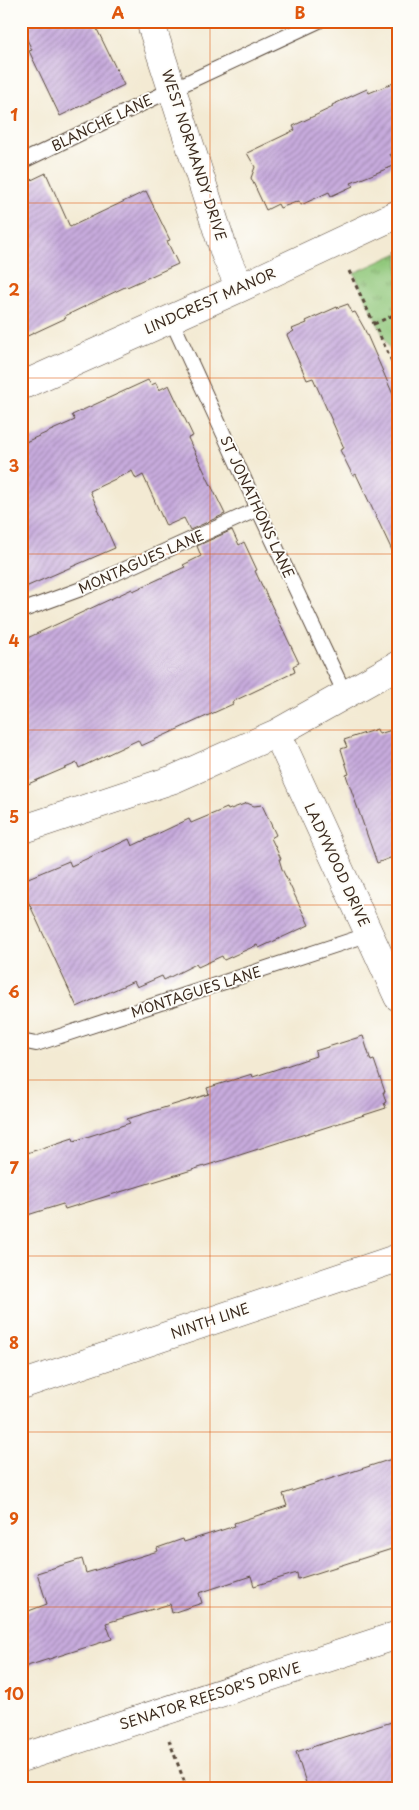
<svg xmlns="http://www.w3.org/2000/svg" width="419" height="1810" font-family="'Playpen Sans',sans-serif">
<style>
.park{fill:url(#park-tufts);stroke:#66794c}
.building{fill:url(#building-hatch)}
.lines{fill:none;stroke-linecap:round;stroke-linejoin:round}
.service-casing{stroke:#574739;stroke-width:16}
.minor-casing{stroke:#574739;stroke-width:29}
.secondary-casing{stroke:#574739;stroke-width:29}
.path{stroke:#574739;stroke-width:3;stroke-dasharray:4 4;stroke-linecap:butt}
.service{stroke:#fff;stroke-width:14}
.minor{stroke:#fff;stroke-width:28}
.secondary{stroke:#fff;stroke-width:28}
.grid{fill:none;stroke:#df570d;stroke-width:1;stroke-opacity:0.55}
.labels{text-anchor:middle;stroke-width:4;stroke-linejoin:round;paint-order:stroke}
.street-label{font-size:14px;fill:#3b2a1e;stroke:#fdfcf7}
.neatline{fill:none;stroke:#df570d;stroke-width:2}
.grid-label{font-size:16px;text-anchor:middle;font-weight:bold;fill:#df570d}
</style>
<defs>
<pattern id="park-tufts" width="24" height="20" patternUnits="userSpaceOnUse" patternTransform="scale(1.25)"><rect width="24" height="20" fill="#91c87b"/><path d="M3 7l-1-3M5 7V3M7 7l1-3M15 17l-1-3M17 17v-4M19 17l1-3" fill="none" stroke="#78a364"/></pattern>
<pattern id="building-hatch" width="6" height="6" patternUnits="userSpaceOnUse" patternTransform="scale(1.25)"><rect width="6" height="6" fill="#c7abdd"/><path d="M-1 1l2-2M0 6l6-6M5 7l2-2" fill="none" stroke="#a38bb3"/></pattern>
</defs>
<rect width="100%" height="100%" fill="#fdfcf7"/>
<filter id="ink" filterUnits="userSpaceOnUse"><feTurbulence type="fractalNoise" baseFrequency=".02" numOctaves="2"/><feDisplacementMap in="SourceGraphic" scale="10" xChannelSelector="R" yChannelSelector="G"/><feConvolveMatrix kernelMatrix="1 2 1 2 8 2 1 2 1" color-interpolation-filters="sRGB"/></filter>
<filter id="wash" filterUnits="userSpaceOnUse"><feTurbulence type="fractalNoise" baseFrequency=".0096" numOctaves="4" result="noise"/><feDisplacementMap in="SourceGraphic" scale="20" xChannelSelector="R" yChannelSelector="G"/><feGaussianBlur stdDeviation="1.12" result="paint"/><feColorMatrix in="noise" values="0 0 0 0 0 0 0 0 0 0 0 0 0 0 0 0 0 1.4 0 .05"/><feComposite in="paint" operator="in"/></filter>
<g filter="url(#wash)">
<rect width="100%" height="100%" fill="#f3ead3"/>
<path class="park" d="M 398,253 L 398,367 L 354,273 Z"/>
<g id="blocks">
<path class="building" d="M 21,21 L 93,21 L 124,85 L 60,116 L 29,51 L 32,50 L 21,27 Z
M 398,81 L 398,150 L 390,154 L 396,165 L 351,183 L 353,186 L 331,196 L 329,192 L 301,205 L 299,201 L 280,208 L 278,204 L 266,210 L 251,178 L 255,167 L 247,153 L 295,130 L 293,126 L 333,107 L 332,105 L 367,89 L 369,93 Z
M 46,173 L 70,227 L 146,191 L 170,240 L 167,241 L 178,264 L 127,287 L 127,286 L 65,316 L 66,318 L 21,339 L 21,185 Z
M 348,304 L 352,313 L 355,312 L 364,328 L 398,406 L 398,563 L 356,474 L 353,476 L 340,450 L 344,448 L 313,378 L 307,380 L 287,335 L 294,331 L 292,329 L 307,323 L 306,321 L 337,307 L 337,308 Z
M 148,380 L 151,385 L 156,383 L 159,390 L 169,385 L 193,436 L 188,438 L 225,514 L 190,530 L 184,518 L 166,526 L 143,475 L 136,479 L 132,471 L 90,491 L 115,548 L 21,589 L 21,444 L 75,420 L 72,415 Z
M 232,530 L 239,545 L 244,542 L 257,570 L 255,571 L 299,663 L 293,666 L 295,672 L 232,702 L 233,704 L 141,746 L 138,740 L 79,768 L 77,763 L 21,787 L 21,641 L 132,589 L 133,591 L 185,567 L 183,565 L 201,556 L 197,546 Z
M 398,728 L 398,855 L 377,863 L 346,775 L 349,774 L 341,749 L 347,747 L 344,740 L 377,729 L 379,734 Z
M 247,803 L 254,806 L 262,805 L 276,835 L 271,838 L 281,859 L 279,859 L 282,869 L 309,925 L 259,948 L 257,945 L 224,960 L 222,956 L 198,967 L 196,964 L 164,980 L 162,976 L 137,987 L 134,981 L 77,1007 L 21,886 L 21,881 L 69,861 L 71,866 L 129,839 L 132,846 L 189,819 L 191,823 L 227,808 L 228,810 Z
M 363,1036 L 371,1061 L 374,1060 L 385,1092 L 383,1092 L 386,1102 L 384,1103 L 386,1108 L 221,1161 L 65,1209 L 63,1204 L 21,1217 L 21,1155 L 73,1138 L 74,1141 L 130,1123 L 127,1119 L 209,1094 L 207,1088 L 252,1074 L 253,1077 L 316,1056 L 315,1051 Z
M 398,1457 L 398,1547 L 298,1579 L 297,1573 L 254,1586 L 251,1576 L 199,1593 L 202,1603 L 172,1613 L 170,1604 L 106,1623 L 112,1639 L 21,1668 L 21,1614 L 47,1604 L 37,1573 L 82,1559 L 86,1573 L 158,1551 L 157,1548 L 183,1539 L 184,1542 L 235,1526 L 234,1523 L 287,1506 L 283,1494 Z
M 398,1720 L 398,1789 L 308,1789 L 296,1752 Z"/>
</g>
</g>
<g filter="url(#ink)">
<use href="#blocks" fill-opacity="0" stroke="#574739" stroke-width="1"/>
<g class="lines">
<g class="service-casing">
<path id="service" d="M 21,162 L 173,89 L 319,21
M 171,319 L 258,509 L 345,694
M 21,611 L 81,589 L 258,509
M 21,1041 L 36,1044 L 370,934"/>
</g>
<g class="minor-casing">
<path id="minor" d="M 150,21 L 225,254 L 240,288
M 21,386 L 240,288 L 398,214
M 277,733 L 398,997
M 21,830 L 174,779 L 277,733 L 398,665
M 21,1758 L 398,1635"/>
</g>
<g class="secondary-casing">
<path id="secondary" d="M 21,1385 L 398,1258"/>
</g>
<path class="path" d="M 393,251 L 398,262
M 349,271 L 398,374
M 374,324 L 398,313
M 21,1119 L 24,1118
M 169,1740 L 187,1789"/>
<use href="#service" class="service"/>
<use href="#minor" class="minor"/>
<use href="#secondary" class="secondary"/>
</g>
</g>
<path class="grid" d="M 210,21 L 210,1789M 21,203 L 398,203M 21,378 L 398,378M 21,554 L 398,554M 21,730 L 398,730M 21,905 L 398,905M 21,1080 L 398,1080M 21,1256 L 398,1256M 21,1432 L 398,1432M 21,1607 L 398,1607"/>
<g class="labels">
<g class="street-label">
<text transform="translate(102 123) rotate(-26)" y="5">BLANCHE LANE</text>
<text transform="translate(194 155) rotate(72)" y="5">WEST NORMANDY DRIVE</text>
<text transform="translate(210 301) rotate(-24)" y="5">LINDCREST MANOR</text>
<text transform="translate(257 507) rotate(65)" y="5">ST JONATHONS LANE</text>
<text transform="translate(141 562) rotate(-24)" y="5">MONTAGUES LANE</text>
<text transform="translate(337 865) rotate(65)" y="5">LADYWOOD DRIVE</text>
<text transform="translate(196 992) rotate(-18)" y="5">MONTAGUES LANE</text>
<text transform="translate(210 1321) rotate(-19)" y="5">NINTH LINE</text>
<text transform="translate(210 1696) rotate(-18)" y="5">SENATOR REESOR'S DRIVE</text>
</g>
</g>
<rect width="419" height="1810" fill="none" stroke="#fdfcf7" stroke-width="55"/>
<rect x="28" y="28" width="364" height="1754" class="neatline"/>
<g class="grid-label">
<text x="118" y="19">A</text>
<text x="300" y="19">B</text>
<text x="14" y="121">1</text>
<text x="14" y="296">2</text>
<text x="14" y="472">3</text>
<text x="14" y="647">4</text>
<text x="14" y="823">5</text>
<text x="14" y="998">6</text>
<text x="14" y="1174">7</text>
<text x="14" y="1349">8</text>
<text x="14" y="1525">9</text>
<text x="14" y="1700">10</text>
</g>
</svg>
